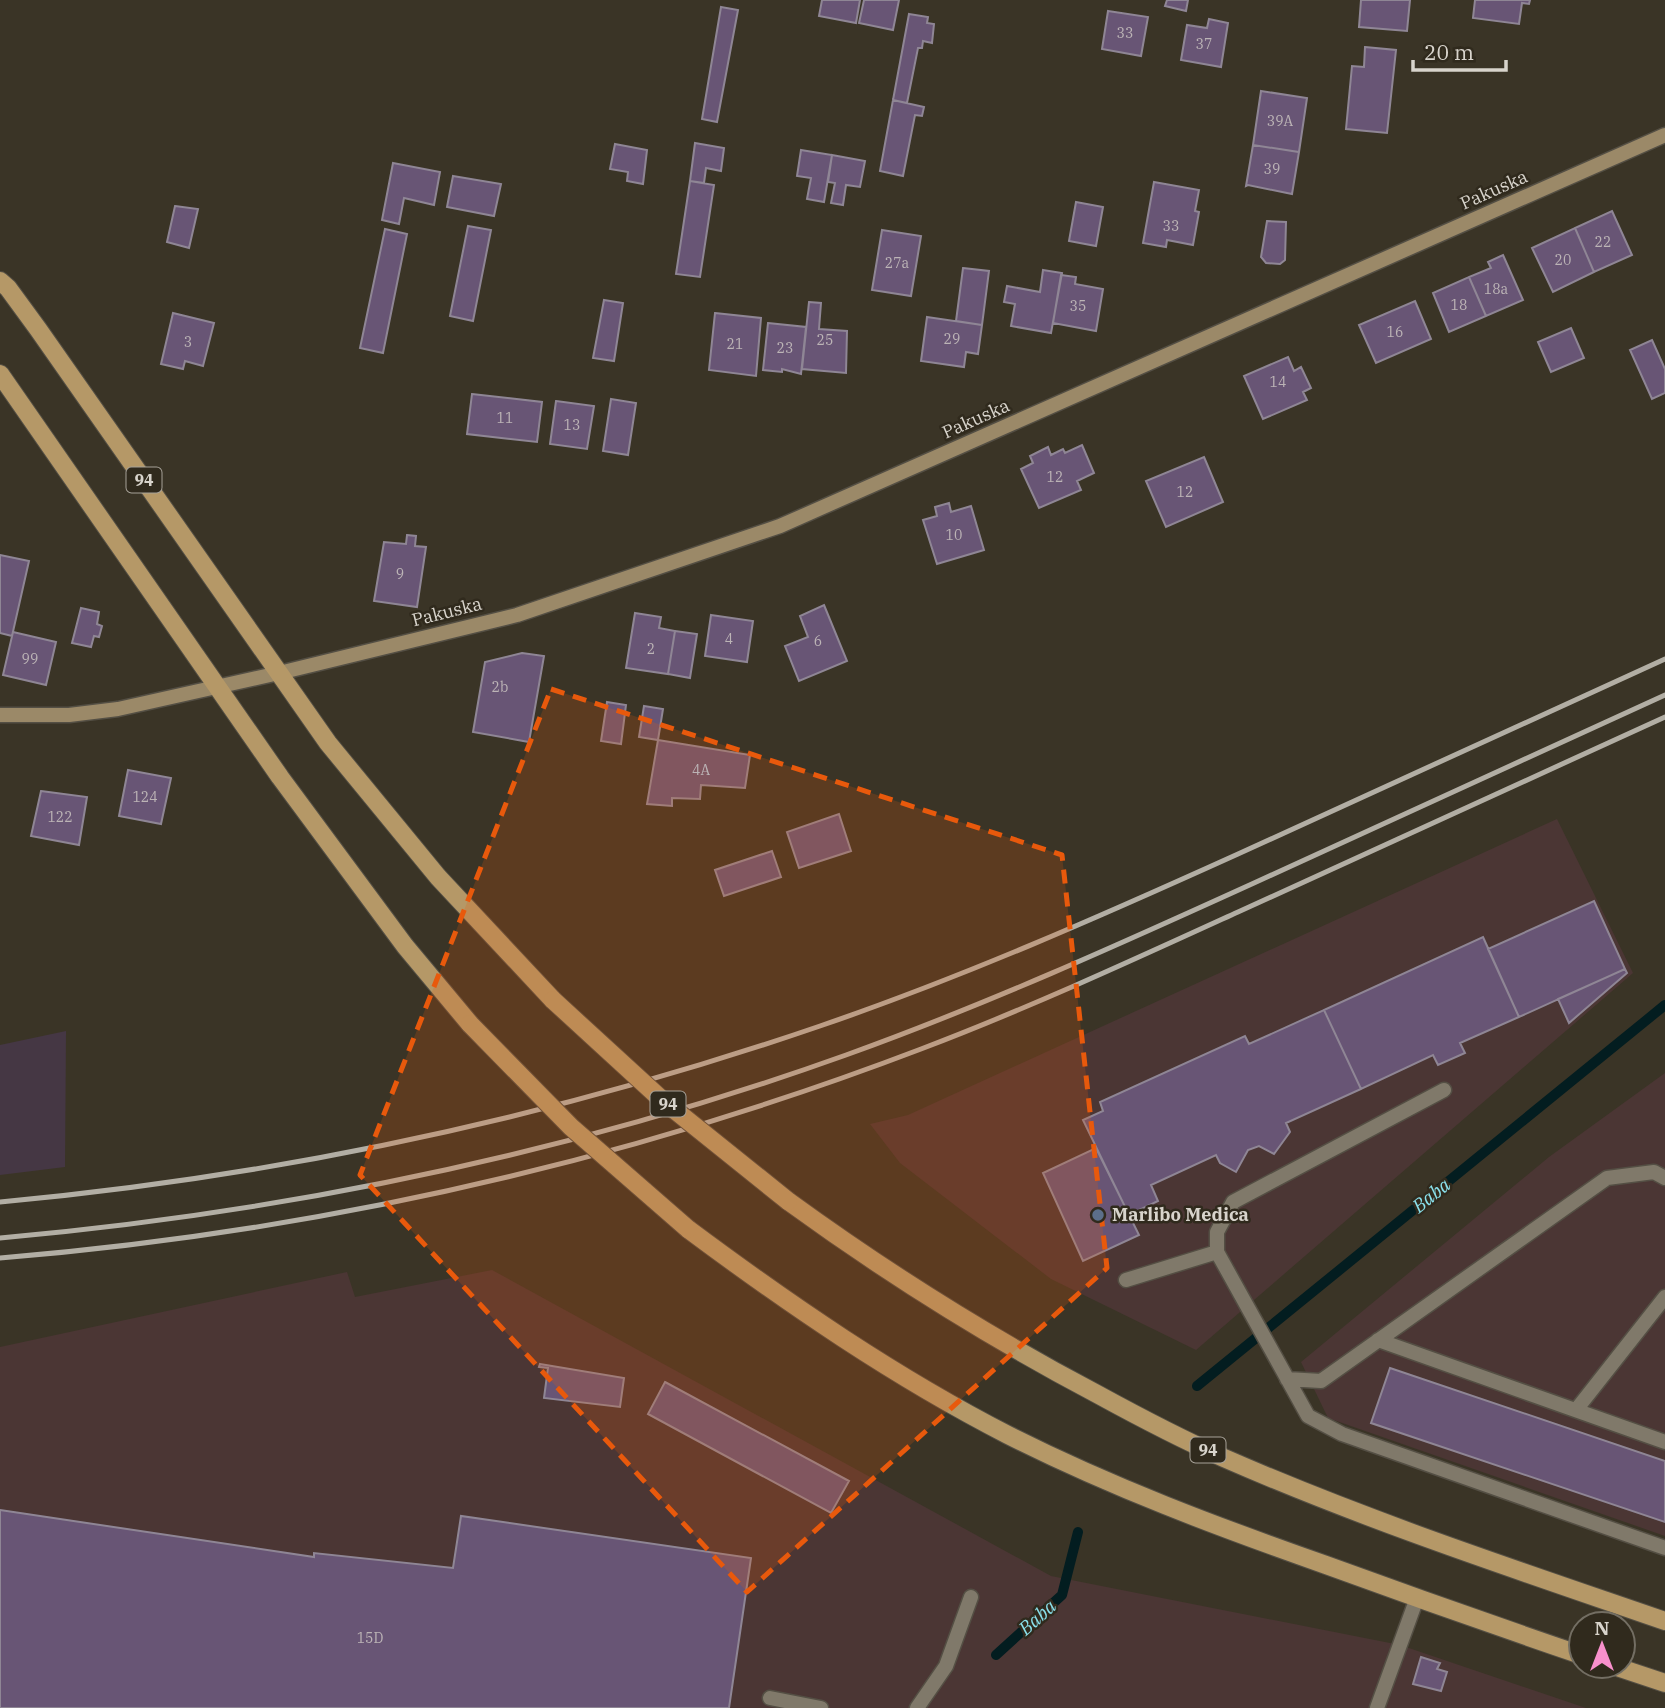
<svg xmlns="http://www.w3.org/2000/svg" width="1665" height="1708" font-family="'IBM Plex Serif',serif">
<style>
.commercial{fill:#453744}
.industrial{fill:#4b3634}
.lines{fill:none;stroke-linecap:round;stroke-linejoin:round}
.stream{stroke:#031d20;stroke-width:10}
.building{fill:#685575;stroke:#8f8695;stroke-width:2}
.lane-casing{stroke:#544f44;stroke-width:17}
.secondary-casing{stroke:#544f44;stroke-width:17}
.primary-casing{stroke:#544f44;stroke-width:20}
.lane{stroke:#80796a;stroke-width:14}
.secondary{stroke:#9b8968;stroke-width:14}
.primary{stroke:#b59867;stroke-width:18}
.rail{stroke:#b2aea4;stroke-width:5}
.primary-bridge-casing{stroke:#544f44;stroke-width:20;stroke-linecap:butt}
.primary-bridge{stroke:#b59867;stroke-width:18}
.marked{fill:#e8590c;fill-opacity:0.2;stroke:#e8590c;stroke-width:5;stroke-dasharray:14 9;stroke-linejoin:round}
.service-dot{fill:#5c6f8a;stroke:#302a1d;stroke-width:2.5}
.labels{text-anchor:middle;stroke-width:5;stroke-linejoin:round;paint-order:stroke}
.number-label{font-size:14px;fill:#bcb4b6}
.shield{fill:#302a1d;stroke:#a6a198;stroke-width:2}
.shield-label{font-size:16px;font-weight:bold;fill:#d8d4cc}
.street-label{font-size:18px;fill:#d8d4cc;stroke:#302a1d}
.poi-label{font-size:18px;font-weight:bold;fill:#d8d4cc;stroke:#302a1d;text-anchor:start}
.water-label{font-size:19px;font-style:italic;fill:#8ae1ec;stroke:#302a1d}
</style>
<rect width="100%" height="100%" fill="#3a3426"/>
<path class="commercial" d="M 66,1031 L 65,1167 L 0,1175 L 0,1045 Z"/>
<path class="industrial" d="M 1557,819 L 1633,973 L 1196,1350 L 1051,1279 L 900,1163 L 870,1124 L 908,1115 Z
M 1665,1073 L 1665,1536 L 1328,1418 L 1301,1362 L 1549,1157 Z
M 492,1270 L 1051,1576 L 1400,1645 L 1586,1708 L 0,1708 L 0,1347 L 347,1272 L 355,1297 Z"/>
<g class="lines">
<path class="stream" d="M 1197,1386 L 1665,1005
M 996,1655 L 1062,1595 L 1078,1532"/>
</g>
<path class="building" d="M 822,0 L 860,0 L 856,23 L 819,16 Z
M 864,0 L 899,0 L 893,30 L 859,23 Z
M 1167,0 L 1188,0 L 1186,11 L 1165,6 Z
M 1361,0 L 1410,0 L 1407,31 L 1359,27 Z
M 1475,0 L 1530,0 L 1529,4 L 1522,3 L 1519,24 L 1473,18 Z
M 721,7 L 738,10 L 717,122 L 702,119 Z
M 1108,11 L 1148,17 L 1141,56 L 1102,49 Z
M 909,14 L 928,17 L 927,23 L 934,24 L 932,43 L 923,41 L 922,48 L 918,48 L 907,103 L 893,100 Z
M 1209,19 L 1228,23 L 1221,67 L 1181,60 L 1187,25 L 1207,28 Z
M 1365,47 L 1396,50 L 1387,133 L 1346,129 L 1352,66 L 1364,67 Z
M 1261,91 L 1307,98 L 1299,152 L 1253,145 Z
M 893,100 L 924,107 L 922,116 L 915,115 L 903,176 L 880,171 Z
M 695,143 L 724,148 L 721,171 L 706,168 L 704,183 L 690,181 Z
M 615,144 L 647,150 L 643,184 L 627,181 L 628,172 L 610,169 Z
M 1253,145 L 1299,152 L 1292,194 L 1248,185 L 1246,186 Z
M 801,150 L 832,155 L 824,202 L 807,199 L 811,178 L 797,176 Z
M 832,155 L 865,161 L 860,187 L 846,185 L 843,205 L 831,203 L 835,183 L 828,182 Z
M 393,163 L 440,172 L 434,205 L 404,198 L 399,224 L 382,220 Z
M 453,176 L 501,184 L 494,216 L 447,207 Z
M 690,181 L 714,185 L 700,277 L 676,274 Z
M 1154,182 L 1199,190 L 1195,211 L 1199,212 L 1193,245 L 1167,240 L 1166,247 L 1143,243 Z
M 1076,202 L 1103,207 L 1096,246 L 1069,241 Z
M 175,206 L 198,209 L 189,248 L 167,242 Z
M 1612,211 L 1632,255 L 1594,272 L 1575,228 Z
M 1267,221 L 1286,222 L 1285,260 L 1280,264 L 1266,263 L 1261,257 Z
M 468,226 L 491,230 L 473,321 L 450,316 Z
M 1575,228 L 1594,272 L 1553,292 L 1532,248 Z
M 385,229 L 407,234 L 383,353 L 360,348 Z
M 882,230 L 921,236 L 911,296 L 872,290 Z
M 1503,255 L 1523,300 L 1486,316 L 1469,277 L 1491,268 L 1488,262 Z
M 963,268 L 989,271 L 982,325 L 956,321 Z
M 1043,270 L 1062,273 L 1051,333 L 1011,326 L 1015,304 L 1004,302 L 1007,286 L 1040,292 Z
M 1061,275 L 1076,277 L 1075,284 L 1103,289 L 1096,331 L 1053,323 Z
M 1469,277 L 1486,316 L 1449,332 L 1433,293 Z
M 604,300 L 623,303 L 614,361 L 593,358 Z
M 1415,301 L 1431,339 L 1376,363 L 1359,325 Z
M 809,302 L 821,303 L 819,329 L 847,331 L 846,373 L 802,369 Z
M 173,313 L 214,323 L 203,366 L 185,361 L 183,369 L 161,364 Z
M 715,313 L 761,318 L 756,376 L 709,370 Z
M 927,317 L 982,325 L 978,354 L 966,352 L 964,367 L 921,361 Z
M 768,323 L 806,327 L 801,374 L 782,369 L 782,372 L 763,370 Z
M 1571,328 L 1584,358 L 1551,372 L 1538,342 Z
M 1652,340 L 1665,369 L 1665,393 L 1652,399 L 1630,350 Z
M 1288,357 L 1294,371 L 1301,367 L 1311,388 L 1303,392 L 1307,400 L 1263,419 L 1244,376 Z
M 472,394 L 542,402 L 537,442 L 467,434 Z
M 611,399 L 636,403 L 628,455 L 603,451 Z
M 556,401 L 594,406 L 587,449 L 550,444 Z
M 1082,445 L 1094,473 L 1077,481 L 1081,490 L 1039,508 L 1021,469 L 1033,463 L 1030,456 L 1048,447 L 1051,455 L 1063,449 L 1065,453 Z
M 1204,457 L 1223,502 L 1166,527 L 1146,481 Z
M 949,503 L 951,512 L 971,506 L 984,550 L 937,564 L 923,520 L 937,516 L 935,507 Z
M 407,535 L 416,536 L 415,546 L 426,547 L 417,607 L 374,601 L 384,542 L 406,544 Z
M 0,555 L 29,561 L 12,636 L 0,633 Z
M 824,605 L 847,661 L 799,681 L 785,646 L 808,637 L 800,616 Z
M 81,608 L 99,612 L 97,624 L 102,626 L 99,637 L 94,636 L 91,647 L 72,643 Z
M 635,613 L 661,617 L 659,628 L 675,631 L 668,674 L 626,668 Z
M 711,615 L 753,621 L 747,662 L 705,656 Z
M 675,631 L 697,634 L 690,678 L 668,674 Z
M 13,632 L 56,642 L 46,685 L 3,675 Z
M 522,653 L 544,656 L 529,742 L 473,732 L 485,662 Z
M 607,702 L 626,705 L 621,744 L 601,741 Z
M 644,706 L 663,709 L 658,740 L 639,737 Z
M 658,740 L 750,755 L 745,788 L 701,785 L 700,799 L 672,798 L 672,806 L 647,804 Z
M 128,770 L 171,778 L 161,824 L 119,816 Z
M 41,791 L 87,797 L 79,845 L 31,836 Z
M 839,814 L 851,851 L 799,868 L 787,832 Z
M 772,851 L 781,877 L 724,896 L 715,870 Z
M 1594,901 L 1625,969 L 1519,1017 L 1488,949 Z
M 1483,937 L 1519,1017 L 1460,1043 L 1465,1053 L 1438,1065 L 1433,1055 L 1361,1089 L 1324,1010 Z
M 1625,969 L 1627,973 L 1569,1023 L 1558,999 Z
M 1324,1010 L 1361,1089 L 1286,1123 L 1290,1132 L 1274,1154 L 1259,1146 L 1248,1150 L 1236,1172 L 1220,1163 L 1216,1155 L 1151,1185 L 1158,1201 L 1129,1215 L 1083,1120 L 1103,1111 L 1100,1102 L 1245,1036 L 1249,1044 Z
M 1096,1148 L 1139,1235 L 1083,1261 L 1043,1173 Z
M 540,1364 L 624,1378 L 620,1407 L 544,1398 L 548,1368 L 539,1367 Z
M 1390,1368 L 1665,1461 L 1665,1522 L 1371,1423 Z
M 665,1382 L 849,1481 L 831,1513 L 648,1414 Z
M 0,1510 L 314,1557 L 314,1553 L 453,1568 L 461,1516 L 751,1558 L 729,1708 L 0,1708 Z
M 1421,1657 L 1440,1663 L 1437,1669 L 1447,1672 L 1441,1691 L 1413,1684 Z"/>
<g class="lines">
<g class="lane-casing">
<path id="lane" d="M 1444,1090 L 1233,1202 L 1217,1232 L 1217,1252 L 1308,1416 L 1342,1434 L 1665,1548
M 1126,1280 L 1217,1252
M 1378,1340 L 1665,1442
M 1287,1379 L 1321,1381 L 1607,1178 L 1654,1172 L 1665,1178
M 1576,1410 L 1665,1297
M 770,1698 L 821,1708
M 917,1708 L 946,1666 L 971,1597
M 1377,1708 L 1417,1598"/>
</g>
<g class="secondary-casing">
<path id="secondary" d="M 0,715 L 69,715 L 118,709 L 279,673 L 517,615 L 780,526 L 1665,135"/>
</g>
<g class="primary-casing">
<path id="primary" d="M 0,281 L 8,288 L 38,329 L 328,743 L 438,877 L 553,1000
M 0,374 L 280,777 L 405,946 L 470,1024
M 788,1201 C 887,1273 989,1337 1097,1394 C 1139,1417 1181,1439 1224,1458 C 1368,1521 1517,1570 1665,1621
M 688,1229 C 790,1305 895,1377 1008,1435 C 1111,1487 1218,1527 1326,1565 C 1411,1596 1496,1626 1581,1655
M 1614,1666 L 1665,1683"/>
</g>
<use href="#lane" class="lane"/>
<use href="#secondary" class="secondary"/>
<use href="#primary" class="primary"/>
<path class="rail" d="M 0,1202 C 280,1176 555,1117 820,1026 C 963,977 1101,916 1238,854 C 1381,790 1523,724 1665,659
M 0,1238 C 289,1212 573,1153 846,1055 C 985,1005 1120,944 1254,883 C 1391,820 1528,758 1665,695
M 0,1258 C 315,1232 625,1162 921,1049 C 1029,1008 1133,960 1238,912 C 1381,848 1523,782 1665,717"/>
<g class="primary-bridge-casing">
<path id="primary-bridge" d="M 553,1000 L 661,1099 L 788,1201
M 470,1024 L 571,1127 L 688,1229"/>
</g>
<use href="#primary-bridge" class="primary-bridge"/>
</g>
<path class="marked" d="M 551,689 L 1062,855 L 1107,1268 L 747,1592 L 360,1175 Z"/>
<circle class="service-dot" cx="1098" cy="1215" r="7"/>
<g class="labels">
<g class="number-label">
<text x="1125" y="38">33</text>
<text x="1204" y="49">37</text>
<text x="1280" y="126">39A</text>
<text x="1272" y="174">39</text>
<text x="1171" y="231">33</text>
<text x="1603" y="247">22</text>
<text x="1563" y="265">20</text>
<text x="897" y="268">27a</text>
<text x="1496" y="294">18a</text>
<text x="1459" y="310">18</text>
<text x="1078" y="311">35</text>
<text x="1395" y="337">16</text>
<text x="952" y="344">29</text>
<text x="825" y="345">25</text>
<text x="188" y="347">3</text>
<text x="735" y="349">21</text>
<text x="785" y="353">23</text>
<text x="1278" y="387">14</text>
<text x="505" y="423">11</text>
<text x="572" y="430">13</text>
<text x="1055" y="482">12</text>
<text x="1185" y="497">12</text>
<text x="954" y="540">10</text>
<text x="400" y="579">9</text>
<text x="729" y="644">4</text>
<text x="818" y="646">6</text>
<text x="651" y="654">2</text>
<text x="30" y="664">99</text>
<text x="500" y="692">2b</text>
<text x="701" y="775">4A</text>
<text x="145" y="802">124</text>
<text x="60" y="822">122</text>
<text x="370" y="1643">15D</text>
</g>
<g class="shield">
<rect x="126.5" y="467.5" width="35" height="25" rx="5"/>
<rect x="650.5" y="1091.5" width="35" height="25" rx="5"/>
<rect x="1190.5" y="1437.5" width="35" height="25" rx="5"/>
</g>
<g class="shield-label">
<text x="144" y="486">94</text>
<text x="668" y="1110">94</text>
<text x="1208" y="1456">94</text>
</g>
<g class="street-label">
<text transform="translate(1494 190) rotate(-24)" y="6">Pakuska</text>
<text transform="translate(976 419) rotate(-24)" y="6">Pakuska</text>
<text transform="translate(447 612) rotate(-14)" y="6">Pakuska</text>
</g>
<g class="poi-label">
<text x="1112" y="1221">Marlibo Medica</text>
</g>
<g class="water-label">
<text transform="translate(1431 1195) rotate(-39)" y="7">Baba</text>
<text transform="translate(1037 1617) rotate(-42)" y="7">Baba</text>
</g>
</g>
<g transform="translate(1602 1645)"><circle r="33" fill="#302a1d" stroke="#736e63" stroke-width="2"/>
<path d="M0-5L12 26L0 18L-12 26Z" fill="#f890cc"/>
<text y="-10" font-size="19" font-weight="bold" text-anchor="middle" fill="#d8d4cc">N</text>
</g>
<path d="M1413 60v10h93v-10" fill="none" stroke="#d8d4cc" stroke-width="3.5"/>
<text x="1424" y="60" font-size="21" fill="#d8d4cc" stroke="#302a1d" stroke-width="5" paint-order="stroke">20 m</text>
</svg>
